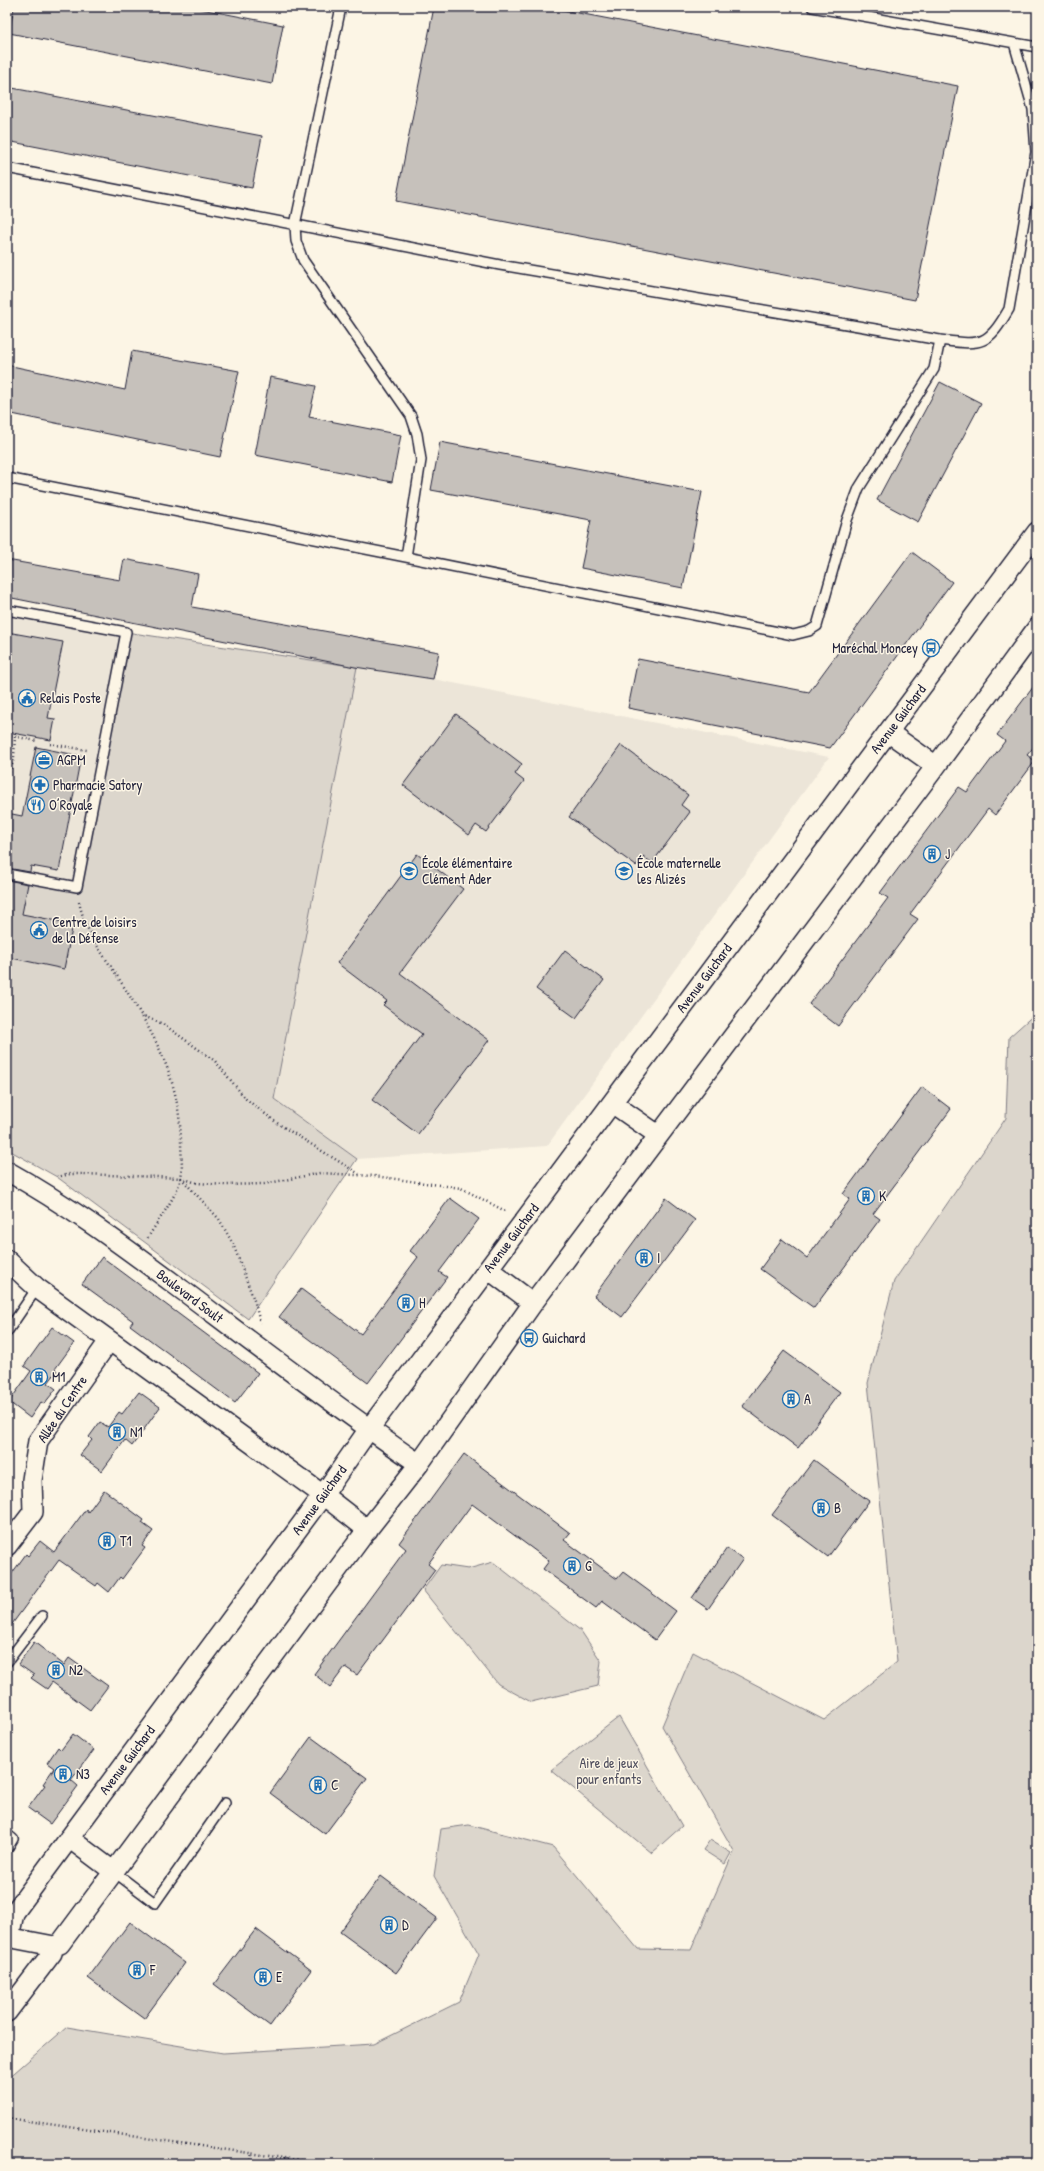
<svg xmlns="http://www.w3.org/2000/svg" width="1044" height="2171" font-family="'Patrick Hand',sans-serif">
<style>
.built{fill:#ece5d8}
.green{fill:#dcd6cc;stroke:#7f7c84}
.building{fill:#c6c1bb;stroke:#22223b}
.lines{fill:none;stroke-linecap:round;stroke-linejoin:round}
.lane-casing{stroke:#22223b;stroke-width:12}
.street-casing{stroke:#22223b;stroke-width:22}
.path{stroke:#22223b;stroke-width:2.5;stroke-dasharray:1 3;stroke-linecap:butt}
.lane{stroke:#fcf5e5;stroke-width:9}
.street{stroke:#fcf5e5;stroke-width:19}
.labels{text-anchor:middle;stroke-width:3;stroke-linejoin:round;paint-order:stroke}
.poi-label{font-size:14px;fill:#22223b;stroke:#fcf5e5;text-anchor:start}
.street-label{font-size:14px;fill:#22223b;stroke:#fcf5e5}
.park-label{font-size:14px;fill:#504f5f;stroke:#fcf5e5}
</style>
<rect width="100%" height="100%" fill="#fcf5e5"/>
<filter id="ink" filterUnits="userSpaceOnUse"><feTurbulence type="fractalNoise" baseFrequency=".025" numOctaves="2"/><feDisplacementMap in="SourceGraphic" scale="8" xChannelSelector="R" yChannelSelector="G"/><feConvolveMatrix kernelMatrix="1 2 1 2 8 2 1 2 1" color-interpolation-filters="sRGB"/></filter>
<g filter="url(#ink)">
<path class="built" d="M 7,610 L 126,632 L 77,887 L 7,870 Z
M 355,667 L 433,679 L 829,757 L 547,1146 L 357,1159 L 274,1099 Z"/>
<path class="green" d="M 126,632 L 357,667 L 274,1099 L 357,1159 L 248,1319 L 57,1177 L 7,1149 L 7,870 L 77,887 Z
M 1037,1012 L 1037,2164 L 7,2164 L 7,2079 L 67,2027 L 223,2053 L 374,2044 L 459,2002 L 479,1954 L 434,1876 L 441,1829 L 469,1825 L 553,1847 L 638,1949 L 691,1950 L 734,1851 L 662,1726 L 693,1652 L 824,1720 L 897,1662 L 868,1383 L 894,1281 L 1006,1118 L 1009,1037 Z
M 493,1562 L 581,1631 L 601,1661 L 598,1686 L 531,1702 L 498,1684 L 423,1590 L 441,1565 L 468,1569 Z
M 619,1717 L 682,1826 L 652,1853 L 551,1770 Z
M 710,1840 L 731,1853 L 725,1864 L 703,1850 Z"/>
<path class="building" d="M 14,7 L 191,7 L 283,25 L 272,84 L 9,33 Z
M 434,7 L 547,7 L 958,86 L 915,300 L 396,201 Z
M 7,87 L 262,136 L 252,188 L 7,141 Z
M 132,351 L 239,371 L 220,457 L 7,413 L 7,365 L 125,390 Z
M 270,377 L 316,386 L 309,417 L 401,435 L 392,482 L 255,455 Z
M 940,382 L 981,403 L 918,522 L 877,500 Z
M 440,442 L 702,492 L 683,588 L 581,568 L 591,520 L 431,490 Z
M 912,552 L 952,582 L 830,748 L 628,708 L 638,659 L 809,692 Z
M 124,559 L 198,574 L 192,607 L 439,652 L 433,679 L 355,667 L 7,597 L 7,560 L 120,580 Z
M 7,632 L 63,642 L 48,718 L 55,719 L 51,740 L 7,732 Z
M 1037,682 L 1037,743 L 1027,755 L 1035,761 L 995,815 L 988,809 L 910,914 L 918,919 L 838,1026 L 809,1004 L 888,898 L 880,893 L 959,787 L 967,792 L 1005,741 L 997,735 Z
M 456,714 L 522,764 L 515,774 L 524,781 L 486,832 L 476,825 L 469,835 L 403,785 Z
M 621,745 L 688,795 L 681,805 L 690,812 L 652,863 L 643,856 L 636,866 L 569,817 Z
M 36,747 L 81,756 L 59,871 L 31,866 L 30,872 L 7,868 L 7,813 L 22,816 Z
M 417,854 L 463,889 L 400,973 L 489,1040 L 418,1134 L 372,1100 L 422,1034 L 383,1005 L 387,1001 L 337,963 Z
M 7,880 L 28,884 L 22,914 L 73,924 L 64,969 L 7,957 Z
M 565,950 L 604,980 L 576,1018 L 536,989 Z
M 922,1087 L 951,1109 L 873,1214 L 880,1219 L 814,1308 L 760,1269 L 782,1239 L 807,1258 L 850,1199 L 843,1194 Z
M 450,1198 L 479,1219 L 439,1272 L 447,1277 L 368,1383 L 279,1317 L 301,1289 L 361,1334 L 418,1257 L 410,1251 Z
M 666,1198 L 695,1220 L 622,1317 L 594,1296 Z
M 102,1257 L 258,1373 L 235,1403 L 130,1325 L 133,1321 L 82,1284 Z
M 52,1327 L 74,1343 L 55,1369 L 57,1371 L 48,1383 L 56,1389 L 44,1404 L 41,1402 L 30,1418 L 9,1402 L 31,1371 L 24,1366 Z
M 784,1351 L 840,1392 L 798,1448 L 742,1406 Z
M 139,1392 L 160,1407 L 132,1446 L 125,1440 L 102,1471 L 80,1455 L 92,1440 L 89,1437 L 100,1422 L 108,1427 L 119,1412 L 122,1414 Z
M 464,1454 L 570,1533 L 564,1540 L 617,1579 L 623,1572 L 676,1611 L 655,1640 L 602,1601 L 596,1608 L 543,1569 L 549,1561 L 472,1504 L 428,1564 L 435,1570 L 357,1675 L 345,1667 L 330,1687 L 314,1674 L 406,1549 L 399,1543 Z
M 814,1460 L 869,1501 L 828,1557 L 772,1515 Z
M 104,1490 L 144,1520 L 142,1523 L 153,1531 L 142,1546 L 145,1548 L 122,1579 L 120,1577 L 109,1592 L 98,1583 L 96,1586 L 59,1560 L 7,1631 L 7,1580 L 26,1554 L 28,1556 L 40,1541 L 54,1552 L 86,1509 L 88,1512 Z
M 727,1548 L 743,1559 L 708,1609 L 692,1598 Z
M 34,1642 L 64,1665 L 69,1658 L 108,1686 L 90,1710 L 52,1682 L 47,1689 L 31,1678 L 34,1675 L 18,1664 Z
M 73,1734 L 94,1750 L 71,1780 L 78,1786 L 50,1824 L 28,1808 L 45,1785 L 43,1784 L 54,1768 L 47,1763 L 58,1747 L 61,1750 Z
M 311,1737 L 367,1778 L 325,1834 L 270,1793 Z
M 381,1876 L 437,1918 L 396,1973 L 340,1932 Z
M 130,1922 L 185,1963 L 144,2019 L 88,1978 Z
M 256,1929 L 311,1970 L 270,2026 L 214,1984 Z"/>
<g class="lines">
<g class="lane-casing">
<path id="lane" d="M 812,7 L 1037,47
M 7,168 L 500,265 L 940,340 L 934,369 L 859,488 L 847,520 L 817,626 L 809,631 L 793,635 L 406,557
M 940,340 C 981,345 987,347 1009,309 L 1036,152 L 1033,109 L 1014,43
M 7,478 L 406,557 L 421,460 L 417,434 L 411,416 L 303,260 L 296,241 L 295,225 L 341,7
M 7,610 L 126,632 L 77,887 L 7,874
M 7,1332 L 37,1288
M 7,1662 L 42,1616
M 7,1834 L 13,1839 L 7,1849
M 113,1871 L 155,1903 L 225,1803"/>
</g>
<g class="street-casing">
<path id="street" d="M 888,732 L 936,766
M 612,1103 L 658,1135
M 7,1171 C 70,1206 127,1249 185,1292 C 262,1350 339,1409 419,1464
M 7,1260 L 37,1288 L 323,1495 L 368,1530
M 488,1269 L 533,1303
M 7,1546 L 33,1512 L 32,1480 L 38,1441 L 109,1341
M 69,1838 L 113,1871
M 7,1937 L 54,1946 L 60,1944 L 361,1538 L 419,1464 L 533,1303 L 936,766 L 1037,628
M 9,1938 L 14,1913 L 25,1898 L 323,1495 L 369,1429 L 1037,532
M 7,2012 L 52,1953 L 54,1946"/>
</g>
<path class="path" d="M 7,735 L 37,741
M 50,744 L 87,750
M 7,780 L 14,759 L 15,736
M 79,902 C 87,937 103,953 121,982 C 155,1036 179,1076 181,1141 C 181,1153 183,1166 181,1178 C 177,1196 157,1222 147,1239
M 141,1015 L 163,1024 L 215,1061 L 246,1099 L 277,1123 L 359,1174
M 57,1177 L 70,1174 L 84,1174 L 181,1178 L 197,1183 L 225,1185 L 264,1184 L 320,1173 L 374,1176 L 461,1188 L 505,1211
M 181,1178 L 219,1219 L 233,1244 L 255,1303 L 260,1323
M 7,2118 L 325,2164
M 250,2164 L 252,2153"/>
<use href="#lane" class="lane"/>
<use href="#street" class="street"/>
</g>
</g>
<defs>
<g id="bus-ring" transform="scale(0.9)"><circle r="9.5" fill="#fcf5e5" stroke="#1f6fb2" stroke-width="1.5"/><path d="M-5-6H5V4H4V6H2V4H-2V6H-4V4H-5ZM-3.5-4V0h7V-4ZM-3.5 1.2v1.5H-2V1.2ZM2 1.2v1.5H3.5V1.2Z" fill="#1f6fb2"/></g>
<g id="civic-ring" transform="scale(0.9)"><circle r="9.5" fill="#fcf5e5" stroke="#1f6fb2" stroke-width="1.5"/><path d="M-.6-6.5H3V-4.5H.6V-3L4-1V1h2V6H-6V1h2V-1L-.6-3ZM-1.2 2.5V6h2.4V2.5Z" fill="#1f6fb2"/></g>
<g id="office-ring" transform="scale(0.9)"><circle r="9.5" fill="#fcf5e5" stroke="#1f6fb2" stroke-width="1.5"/><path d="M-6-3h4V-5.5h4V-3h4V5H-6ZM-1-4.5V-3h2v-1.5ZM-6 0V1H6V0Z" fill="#1f6fb2"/></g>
<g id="pharmacy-ring" transform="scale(0.9)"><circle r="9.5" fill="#fcf5e5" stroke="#1f6fb2" stroke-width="1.5"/><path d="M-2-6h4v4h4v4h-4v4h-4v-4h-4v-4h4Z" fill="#1f6fb2"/></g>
<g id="restaurant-ring" transform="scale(0.9)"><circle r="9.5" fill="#fcf5e5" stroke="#1f6fb2" stroke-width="1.5"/><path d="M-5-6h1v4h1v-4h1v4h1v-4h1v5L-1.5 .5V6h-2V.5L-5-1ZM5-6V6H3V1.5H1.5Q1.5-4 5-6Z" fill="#1f6fb2"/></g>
<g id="building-ring" transform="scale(0.9)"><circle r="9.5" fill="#fcf5e5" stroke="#1f6fb2" stroke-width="1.5"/><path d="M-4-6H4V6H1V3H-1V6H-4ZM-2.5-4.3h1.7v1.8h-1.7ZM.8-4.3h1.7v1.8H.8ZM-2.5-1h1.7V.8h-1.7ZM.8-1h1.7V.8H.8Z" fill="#1f6fb2"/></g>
<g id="school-ring" transform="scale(0.9)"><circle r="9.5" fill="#fcf5e5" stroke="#1f6fb2" stroke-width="1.5"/><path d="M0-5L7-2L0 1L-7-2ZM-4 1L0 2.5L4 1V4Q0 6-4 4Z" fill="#1f6fb2"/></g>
</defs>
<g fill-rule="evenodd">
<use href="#bus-ring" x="931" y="648"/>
<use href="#civic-ring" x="27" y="698"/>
<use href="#office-ring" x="44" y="760"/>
<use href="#pharmacy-ring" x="40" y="785"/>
<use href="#restaurant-ring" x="36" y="805"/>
<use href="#building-ring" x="932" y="854"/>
<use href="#school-ring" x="409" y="871"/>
<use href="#school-ring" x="624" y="871"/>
<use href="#civic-ring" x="39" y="930"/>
<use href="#building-ring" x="866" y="1196"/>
<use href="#building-ring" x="644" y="1258"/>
<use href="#building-ring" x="406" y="1303"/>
<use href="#bus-ring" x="529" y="1338"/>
<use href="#building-ring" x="39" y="1377"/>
<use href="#building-ring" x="791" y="1399"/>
<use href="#building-ring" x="117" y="1432"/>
<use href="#building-ring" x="821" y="1508"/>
<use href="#building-ring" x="107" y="1541"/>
<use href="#building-ring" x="572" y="1566"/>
<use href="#building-ring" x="56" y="1670"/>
<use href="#building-ring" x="63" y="1774"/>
<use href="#building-ring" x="318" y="1785"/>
<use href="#building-ring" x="389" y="1925"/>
<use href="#building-ring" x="137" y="1970"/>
<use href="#building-ring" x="263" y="1977"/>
</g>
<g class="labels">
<g class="poi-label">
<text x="918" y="653" text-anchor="end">Maréchal Moncey</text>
<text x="40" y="703">Relais Poste</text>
<text x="57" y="765">AGPM</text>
<text x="53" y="790">Pharmacie Satory</text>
<text x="49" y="810">O’Royale</text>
<text x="945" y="859">J</text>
<text x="422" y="868">École élémentaire<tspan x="422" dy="16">Clément Ader</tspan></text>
<text x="637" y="868">École maternelle<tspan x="637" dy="16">les Alizés</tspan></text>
<text x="52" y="927">Centre de loisirs<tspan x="52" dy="16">de la Défense</tspan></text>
<text x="879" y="1201">K</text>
<text x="657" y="1263">I</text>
<text x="419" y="1308">H</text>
<text x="542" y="1343">Guichard</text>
<text x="52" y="1382">M1</text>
<text x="804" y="1404">A</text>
<text x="130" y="1437">N1</text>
<text x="834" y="1513">B</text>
<text x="120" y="1546">T1</text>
<text x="585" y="1571">G</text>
<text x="69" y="1675">N2</text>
<text x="76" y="1779">N3</text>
<text x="331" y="1790">C</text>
<text x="402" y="1930">D</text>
<text x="150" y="1975">F</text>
<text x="276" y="1982">E</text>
</g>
<g class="street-label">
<text transform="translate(898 719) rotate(-53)" y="5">Avenue Guichard</text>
<text transform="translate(704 978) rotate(-53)" y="5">Avenue Guichard</text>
<text transform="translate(511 1238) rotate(-53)" y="5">Avenue Guichard</text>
<text transform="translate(190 1296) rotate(37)" y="5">Boulevard Soult</text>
<text transform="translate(62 1409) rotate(-56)" y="5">Allée du Centre</text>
<text transform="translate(319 1500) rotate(-54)" y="5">Avenue Guichard</text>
<text transform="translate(127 1760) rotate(-53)" y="5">Avenue Guichard</text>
</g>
<g class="park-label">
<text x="609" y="1768">Aire de jeux<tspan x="609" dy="16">pour enfants</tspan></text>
</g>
</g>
<rect width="1044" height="2171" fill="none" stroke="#fcf5e5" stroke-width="24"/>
<rect x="12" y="12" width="1020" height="2147" fill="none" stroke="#22223b" stroke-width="1.5" filter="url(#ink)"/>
</svg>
